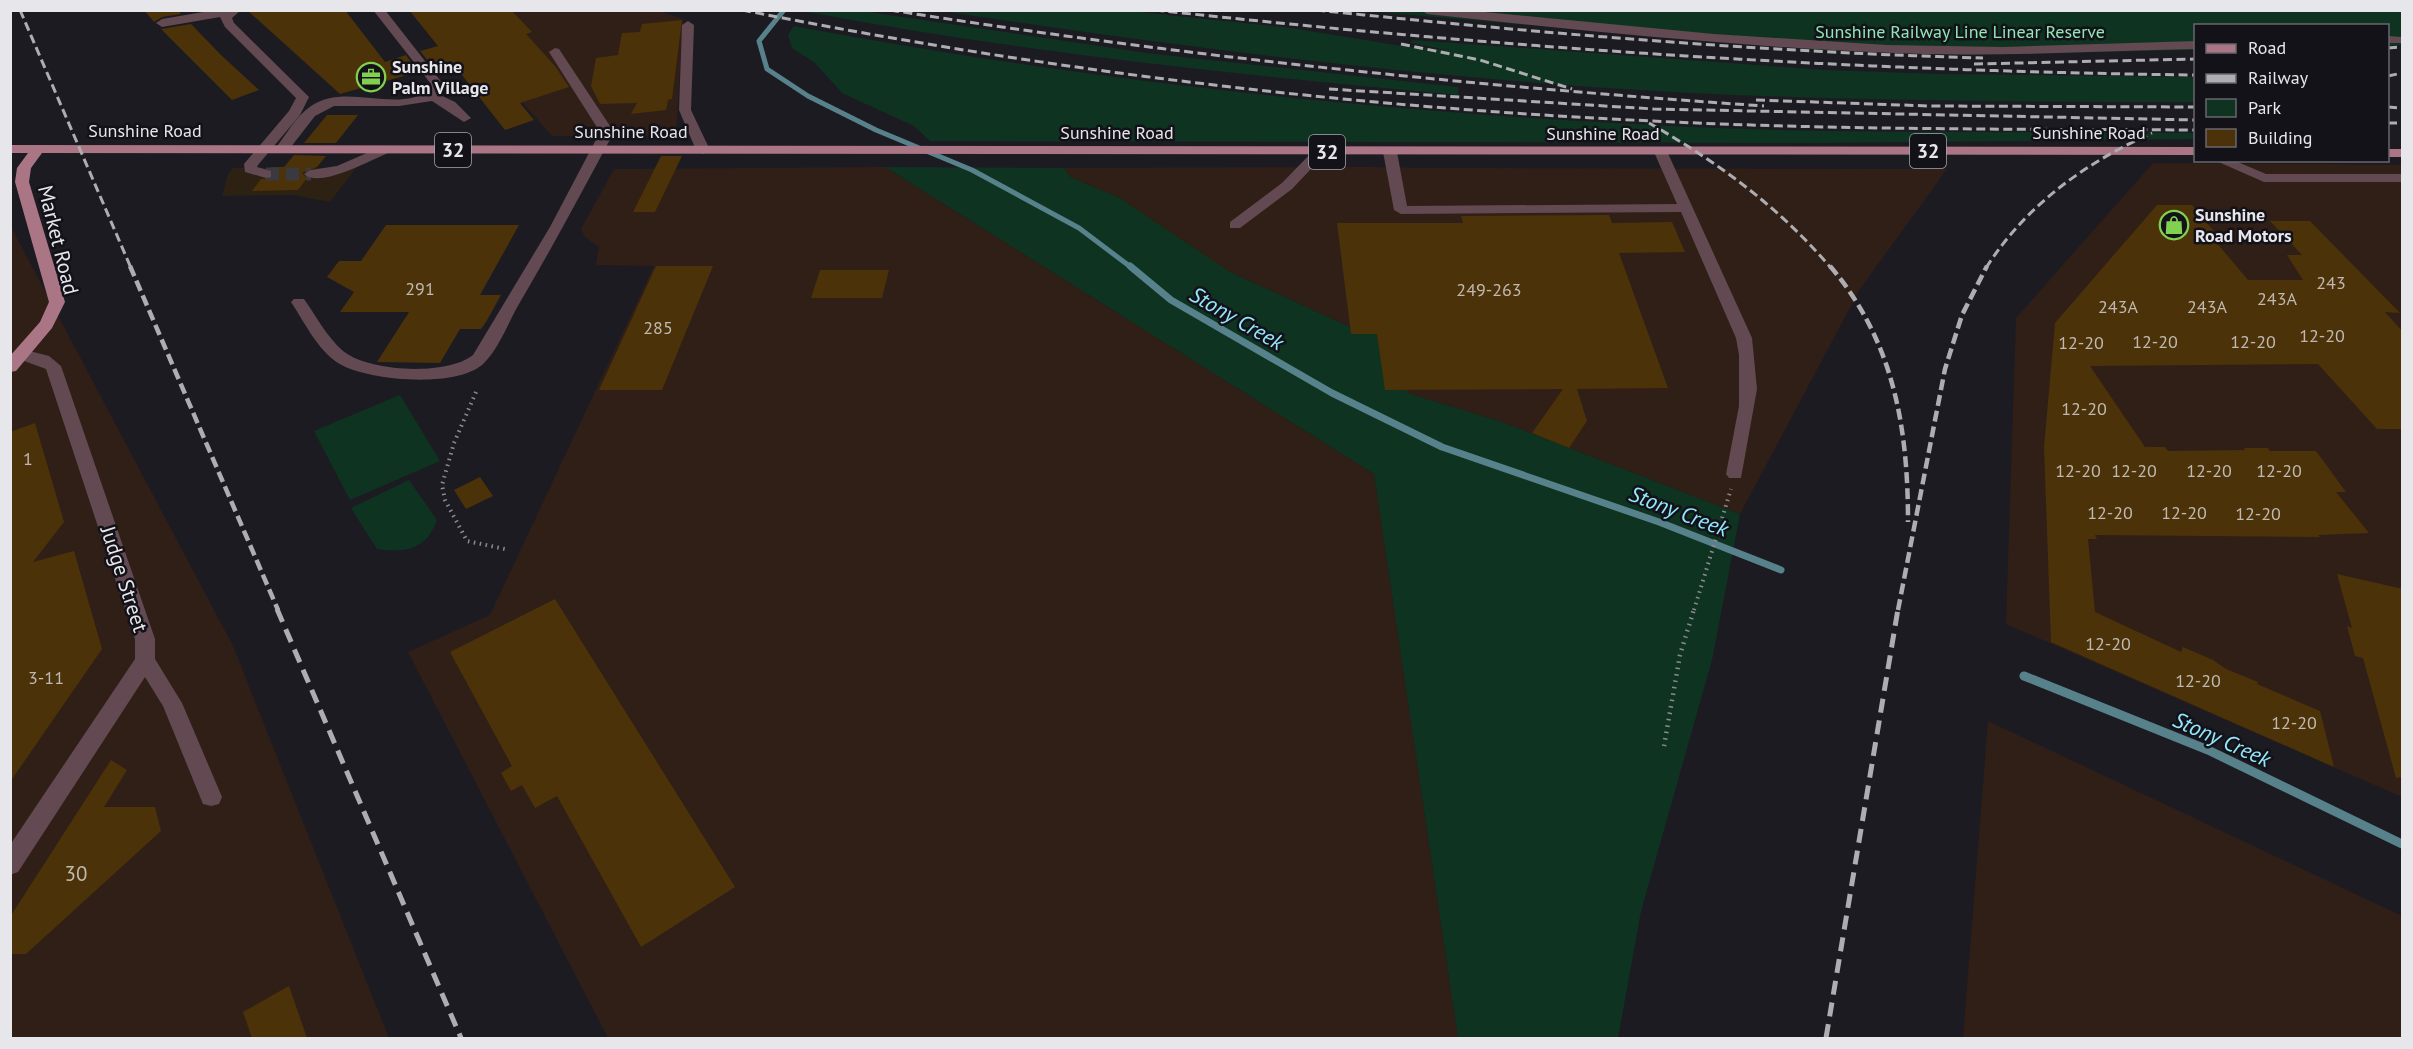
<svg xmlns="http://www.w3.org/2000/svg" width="2413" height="1049" font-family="'PT Sans',sans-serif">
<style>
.commercial{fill:#2c2113}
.industrial{fill:#301f17}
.green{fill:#0e3321}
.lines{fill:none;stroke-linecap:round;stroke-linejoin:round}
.stream-far2{stroke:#57828c;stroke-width:5}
.stream-far1{stroke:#57828c;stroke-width:7}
.stream{stroke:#57828c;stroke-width:9}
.building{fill:#4b3209}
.minor-tunnel{stroke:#3b3940;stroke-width:13;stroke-dasharray:13 7;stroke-linecap:butt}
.path-far1{stroke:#8c8a90;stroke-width:4;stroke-dasharray:1.5 4.5;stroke-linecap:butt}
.path{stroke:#8c8a90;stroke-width:4.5;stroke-dasharray:1.5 5;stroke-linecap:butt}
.minor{fill:#634951;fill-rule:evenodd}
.major{fill:#aa7685;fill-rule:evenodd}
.rail-far2{stroke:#aeadb2;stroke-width:3;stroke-dasharray:9 4.5;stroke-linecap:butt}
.rail-far1{stroke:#aeadb2;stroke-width:4.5;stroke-dasharray:11 5;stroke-linecap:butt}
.rail{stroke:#aeadb2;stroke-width:5;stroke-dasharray:14 8;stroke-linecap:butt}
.labels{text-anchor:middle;stroke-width:5;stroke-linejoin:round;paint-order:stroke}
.far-park-label{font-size:18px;fill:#8ee7b5;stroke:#141219}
.far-poi-label{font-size:18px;font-weight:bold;fill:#e7e6eb;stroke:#141219;text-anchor:start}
.far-street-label{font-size:18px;fill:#e7e6eb;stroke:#141219}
.number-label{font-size:18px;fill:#c0b9b2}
.shield{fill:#141219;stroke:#a8a6ac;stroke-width:1.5}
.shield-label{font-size:20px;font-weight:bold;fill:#e7e6eb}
.street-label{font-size:21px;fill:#e7e6eb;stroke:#141219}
.near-number-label{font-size:21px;fill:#c0b9b2}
.water-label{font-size:22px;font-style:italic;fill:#92e8fd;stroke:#141219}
</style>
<rect width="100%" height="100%" fill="#1d1b22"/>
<path class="commercial" d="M 233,168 L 356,168 L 330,202 L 293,195 L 222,196 L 228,174 Z"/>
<path class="industrial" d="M 656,10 L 683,19 L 676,136 L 552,136 L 441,11 Z
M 2153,163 L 2402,165 L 2402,797 L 2006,624 L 2016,318 Z
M 885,167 L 1374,474 L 1458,1038 L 608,1038 L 408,652 L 490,615 L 654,266 L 596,265 L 599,247 L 585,237 L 581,229 L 614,169 Z
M 1365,167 L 1433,168 L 1947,169 L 1860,289 L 1740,514 L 1502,422 L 1407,393 L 1406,390 L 1385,390 L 1351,334 L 1350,327 L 1230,272 L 1118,197 L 1070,177 L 1064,168 Z
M 10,225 L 233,646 L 389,1038 L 11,1038 Z
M 1988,721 L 2402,916 L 2402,1038 L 1963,1038 Z"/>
<path class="green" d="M 2402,10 L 2402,45 L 2388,46 L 2388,26 L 2196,26 L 2195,50 L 1964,55 L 1819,50 L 1366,11 Z
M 802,11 L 862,11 L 1154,54 L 1458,87 L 1458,95 C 1238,75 1019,52 802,11 Z
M 942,11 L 1130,11 L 1291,28 L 1408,47 L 1447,50 L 1411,43 L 1412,40 L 1826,70 L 1939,74 L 2195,77 L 2195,102 C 2027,102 1858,101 1690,93 C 1440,80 1190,49 942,11 Z
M 794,26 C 1098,83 1405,115 1714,128 C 1875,134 2035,131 2195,133 L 2195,139 L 1812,143 L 930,141 L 914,126 L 842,93 L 814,62 L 792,48 L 788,35 Z
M 885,167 L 1064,168 L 1070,177 L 1118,197 L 1230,272 L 1350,327 L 1351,334 L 1377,334 L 1386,390 L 1407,390 L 1407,393 L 1502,422 L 1740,514 L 1712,660 L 1641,911 L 1618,1038 L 1458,1038 L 1374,474 Z
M 400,395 L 440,461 L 350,500 L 314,431 Z
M 409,480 L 437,520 C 426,550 406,553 377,549 L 351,508 Z"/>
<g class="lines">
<path class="stream-far2" d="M 784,10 L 759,41 L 767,69 L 808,96 L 876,130 L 972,170 L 1079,228 L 1132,268"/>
<path class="stream-far1" d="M 1130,266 L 1171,300 L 1332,393 L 1442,447 L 1659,522 L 1781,570"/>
<path class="stream" d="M 2024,676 L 2208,750 L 2402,844"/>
</g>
<path class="building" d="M 144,10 L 178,10 L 181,14 L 162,17 L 154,22 Z
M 247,10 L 345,10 L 385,62 L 406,55 L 418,72 L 340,94 Z
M 409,10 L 511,10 L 532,32 L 526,34 L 555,66 L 569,87 L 520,103 L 534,120 L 505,130 L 451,61 L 433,67 L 420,51 L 438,46 Z
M 682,20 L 672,99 L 668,100 L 666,110 L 631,114 L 637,103 L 600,104 L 591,86 L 596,58 L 618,55 L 622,33 L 640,32 L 642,24 Z
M 191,24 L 220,54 L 259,90 L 232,100 L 161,29 Z
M 327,115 L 358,115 L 336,143 L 304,143 Z
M 294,155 L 326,156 L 317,167 L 302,173 L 307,178 L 298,190 L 252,191 L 261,179 L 273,178 L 271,167 L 284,167 Z
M 661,156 L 682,156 L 655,212 L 633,212 Z
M 2157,205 L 2192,205 L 2217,235 L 2210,235 L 2248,280 L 2303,280 L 2287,255 L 2302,255 L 2270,221 L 2310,221 L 2400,313 L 2385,312 L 2403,332 L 2403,429 L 2377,429 L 2318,364 L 2090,366 L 2145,447 L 2165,447 L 2168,451 L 2245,450 L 2244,448 L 2268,448 L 2270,451 L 2316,451 L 2346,492 L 2336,492 L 2369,533 L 2318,535 L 2320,537 L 2095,535 L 2097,539 L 2088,539 L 2095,612 L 2181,652 L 2183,647 L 2213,660 L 2226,669 L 2258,682 L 2257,684 L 2320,711 L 2334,767 L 2051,642 L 2044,447 L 2055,323 Z
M 1609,215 L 1612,223 L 1672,222 L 1685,252 L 1619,253 L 1668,388 L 1577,389 L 1587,421 L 1569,448 L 1532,433 L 1563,389 L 1385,390 L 1377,334 L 1351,334 L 1337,223 L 1463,223 L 1461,216 Z
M 386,225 L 519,225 L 480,295 L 501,295 L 486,322 L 481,329 L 460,329 L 440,363 L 377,362 L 409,312 L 340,312 L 354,292 L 327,277 L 339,261 L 361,261 Z
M 656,266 L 713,266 L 662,390 L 599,390 Z
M 820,270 L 889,270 L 882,298 L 811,298 Z
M 35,423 L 64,522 L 33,562 L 74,551 L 102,649 L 10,782 L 10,432 Z
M 480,477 L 493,496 L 466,509 L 454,490 Z
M 2337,574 L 2403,589 L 2403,777 L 2396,778 L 2363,658 L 2355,656 L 2347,626 L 2352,628 Z
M 555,599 L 735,887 L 641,947 L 557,796 L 535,808 L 522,785 L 511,791 L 501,773 L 512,766 L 450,652 Z
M 111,760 L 127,770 L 104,807 L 155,807 L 161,831 L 26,954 L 10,954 L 10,917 Z
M 289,986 L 307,1038 L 252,1038 L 243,1012 Z"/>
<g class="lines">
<path class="minor-tunnel" d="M 266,174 L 311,174"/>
<path class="path-far1" d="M 476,392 L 454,443 L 442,485 L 445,500 L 467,541 L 505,549
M 1694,610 L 1731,489"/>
<path class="path" d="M 1664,746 L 1680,655 L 1694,609"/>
<path class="minor" d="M 215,10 L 241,10 L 232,18 L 234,23 L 309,97 L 300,115 L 258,165 L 257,167 L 271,171 L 271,177 L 266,178 L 245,172 L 244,164 L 289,111 L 296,98 L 225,27 L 220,17 L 162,27 L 156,23 L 162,19 Z
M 373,10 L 385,10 L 443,84 L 440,95 L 455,102 L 471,118 L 464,122 L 432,101 L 399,106 L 334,106 L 315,116 L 287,152 L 277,152 L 275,149 C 286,135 296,116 311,106 C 346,82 396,114 430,90 L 431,84 Z
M 1421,10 L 1464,10 L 1714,34 L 1887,45 L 2003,47 L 2196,41 L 2196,49 C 2105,51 2014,56 1924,54 C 1758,49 1592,32 1427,14 Z
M 688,21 L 694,25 L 691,110 L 710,150 L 703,154 L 696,150 L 679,110 L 682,25 Z
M 2388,36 L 2402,37 L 2402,43 L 2388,43 Z
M 555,48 L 559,49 L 614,132 C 583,190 552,248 519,304 C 508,323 499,348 484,363 C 459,389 366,381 338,363 C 317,349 305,323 291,302 L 294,299 L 304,299 C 316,316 327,337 343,351 C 369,372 447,376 473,355 L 550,227 L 600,132 L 549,52 Z
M 383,146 L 390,150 L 388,153 C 371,160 319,189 304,174 L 311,170 L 337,166 Z
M 1320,148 L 1327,152 L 1292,189 L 1240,228 L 1230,228 L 1230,222 L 1282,183 L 1315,149 Z
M 1390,148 L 1397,152 L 1407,206 L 1677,204 L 1654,152 L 1656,149 L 1666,149 L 1752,338 L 1757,389 L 1741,478 L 1729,478 L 1726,474 L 1739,406 L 1739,355 L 1736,338 L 1681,212 L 1401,214 L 1394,210 L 1383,152 Z
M 2214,160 L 2233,160 L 2266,174 L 2402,174 L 2402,182 L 2264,182 Z
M 22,349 L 49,356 L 61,366 L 155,639 L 155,659 L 182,703 L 222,797 L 219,804 L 211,806 L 203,804 L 163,706 L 145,677 L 18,872 L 10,875 L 10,845 L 135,659 L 135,639 L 46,369 L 16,358 L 14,354 Z"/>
<path class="major" d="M 10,145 L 2196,147 L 2196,155 L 42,153 L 31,168 L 29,182 L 65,302 L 52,328 L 16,371 L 10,372 L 10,356 L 40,322 L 49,302 L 15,182 L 17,168 L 28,153 L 10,153 Z
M 2388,149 L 2402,149 L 2402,157 L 2388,157 Z"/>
<path class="rail-far2" d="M 20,10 L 131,268
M 742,10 C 1043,70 1346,107 1653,121 C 1833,130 2015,129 2196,130
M 890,10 C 1180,56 1471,86 1764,106
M 1155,10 C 1501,48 1848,71 2196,75
M 1316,10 C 1538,33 1760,52 1983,58
M 1401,44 L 1480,60 L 1572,89
M 2388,48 L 2402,47
M 1974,64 L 2196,59
M 2388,76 L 2402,73
M 1329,89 L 1654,109 L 2196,120
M 1756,100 L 1930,106 L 2196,107
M 2388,107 L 2402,108
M 1649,123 C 1719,163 1779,207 1831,268
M 2388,123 L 2402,123
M 1986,268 C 2026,205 2085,163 2152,133"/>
<path class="rail-far1" d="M 130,266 L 278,610
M 1830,266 C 1894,341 1908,428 1908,522
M 1898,610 L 1945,369 L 1962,315 L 1987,266"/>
<path class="rail" d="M 277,609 L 461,1038
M 1826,1038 L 1898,609"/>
</g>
<defs>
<g id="office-ring" transform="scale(1.5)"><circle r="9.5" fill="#141219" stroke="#82d04f" stroke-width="1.5"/><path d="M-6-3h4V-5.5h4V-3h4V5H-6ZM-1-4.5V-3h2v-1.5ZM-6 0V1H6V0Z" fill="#82d04f"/></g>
<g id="shop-ring" transform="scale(1.5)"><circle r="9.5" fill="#141219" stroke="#82d04f" stroke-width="1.5"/><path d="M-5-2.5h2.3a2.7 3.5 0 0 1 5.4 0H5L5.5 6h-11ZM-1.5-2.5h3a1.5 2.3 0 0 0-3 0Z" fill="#82d04f"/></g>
</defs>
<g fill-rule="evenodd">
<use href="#office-ring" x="371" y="77"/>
<use href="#shop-ring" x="2174" y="225"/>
</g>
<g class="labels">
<g class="far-park-label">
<text x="1960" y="38">Sunshine Railway Line Linear Reserve</text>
</g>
<g class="far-poi-label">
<text x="392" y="73">Sunshine<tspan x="392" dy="21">Palm Village</tspan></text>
<text x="2195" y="221">Sunshine<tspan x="2195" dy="21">Road Motors</tspan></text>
</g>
<g class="far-street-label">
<text x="145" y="137">Sunshine Road</text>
<text x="631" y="138">Sunshine Road</text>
<text x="1117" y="139">Sunshine Road</text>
<text x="2089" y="139">Sunshine Road</text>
<text x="1603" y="140">Sunshine Road</text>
</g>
<g class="number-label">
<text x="2331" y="289">243</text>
<text x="420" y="295">291</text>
<text x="1489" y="296">249-263</text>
<text x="2277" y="305">243A</text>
<text x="2118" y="313">243A</text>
<text x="2207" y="313">243A</text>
<text x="658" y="334">285</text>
<text x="2322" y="342">12-20</text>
<text x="2155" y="348">12-20</text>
<text x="2253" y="348">12-20</text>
<text x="2081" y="349">12-20</text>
<text x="2084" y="415">12-20</text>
<text x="28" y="465">1</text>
<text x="2078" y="477">12-20</text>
<text x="2134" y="477">12-20</text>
<text x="2209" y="477">12-20</text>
<text x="2279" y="477">12-20</text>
<text x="2110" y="519">12-20</text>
<text x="2184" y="519">12-20</text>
<text x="2258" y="520">12-20</text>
<text x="2108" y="650">12-20</text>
<text x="46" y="684">3-11</text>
<text x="2198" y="687">12-20</text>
<text x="2294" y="729">12-20</text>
</g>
<g class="shield">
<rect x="435" y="133" width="36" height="34" rx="4.5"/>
<rect x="1910" y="134" width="36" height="34" rx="4.5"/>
<rect x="1309" y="135" width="36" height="34" rx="4.5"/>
</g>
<g class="shield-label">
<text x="453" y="157">32</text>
<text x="1928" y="158">32</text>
<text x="1327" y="159">32</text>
</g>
<g class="street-label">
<text transform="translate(58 240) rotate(76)" y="7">Market Road</text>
<text transform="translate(124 579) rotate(72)" y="7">Judge Street</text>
</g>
<g class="near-number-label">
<text x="76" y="881">30</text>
</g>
<g class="water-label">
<text transform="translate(1237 318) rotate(30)" y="8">Stony Creek</text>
<text transform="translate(1679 511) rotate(21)" y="8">Stony Creek</text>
<text transform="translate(2222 739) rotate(24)" y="8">Stony Creek</text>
</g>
</g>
<rect width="2413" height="1049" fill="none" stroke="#e7e6eb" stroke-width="24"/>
<rect x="2194" y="24" width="195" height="138" fill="#141219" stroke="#68676d" stroke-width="1.5"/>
<rect x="2206" y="44" width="30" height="9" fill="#aa7685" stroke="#68676d" stroke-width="1.5"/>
<text x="2248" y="54" font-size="18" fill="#e7e6eb">Road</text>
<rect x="2206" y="74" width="30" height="9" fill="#aeadb2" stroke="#68676d" stroke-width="1.5"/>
<text x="2248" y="84" font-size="18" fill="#e7e6eb">Railway</text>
<rect x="2206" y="99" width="30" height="18" fill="#0e3321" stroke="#68676d" stroke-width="1.5"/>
<text x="2248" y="114" font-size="18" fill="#e7e6eb">Park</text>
<rect x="2206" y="129" width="30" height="18" fill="#4b3209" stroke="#68676d" stroke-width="1.5"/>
<text x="2248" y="144" font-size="18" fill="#e7e6eb">Building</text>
</svg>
